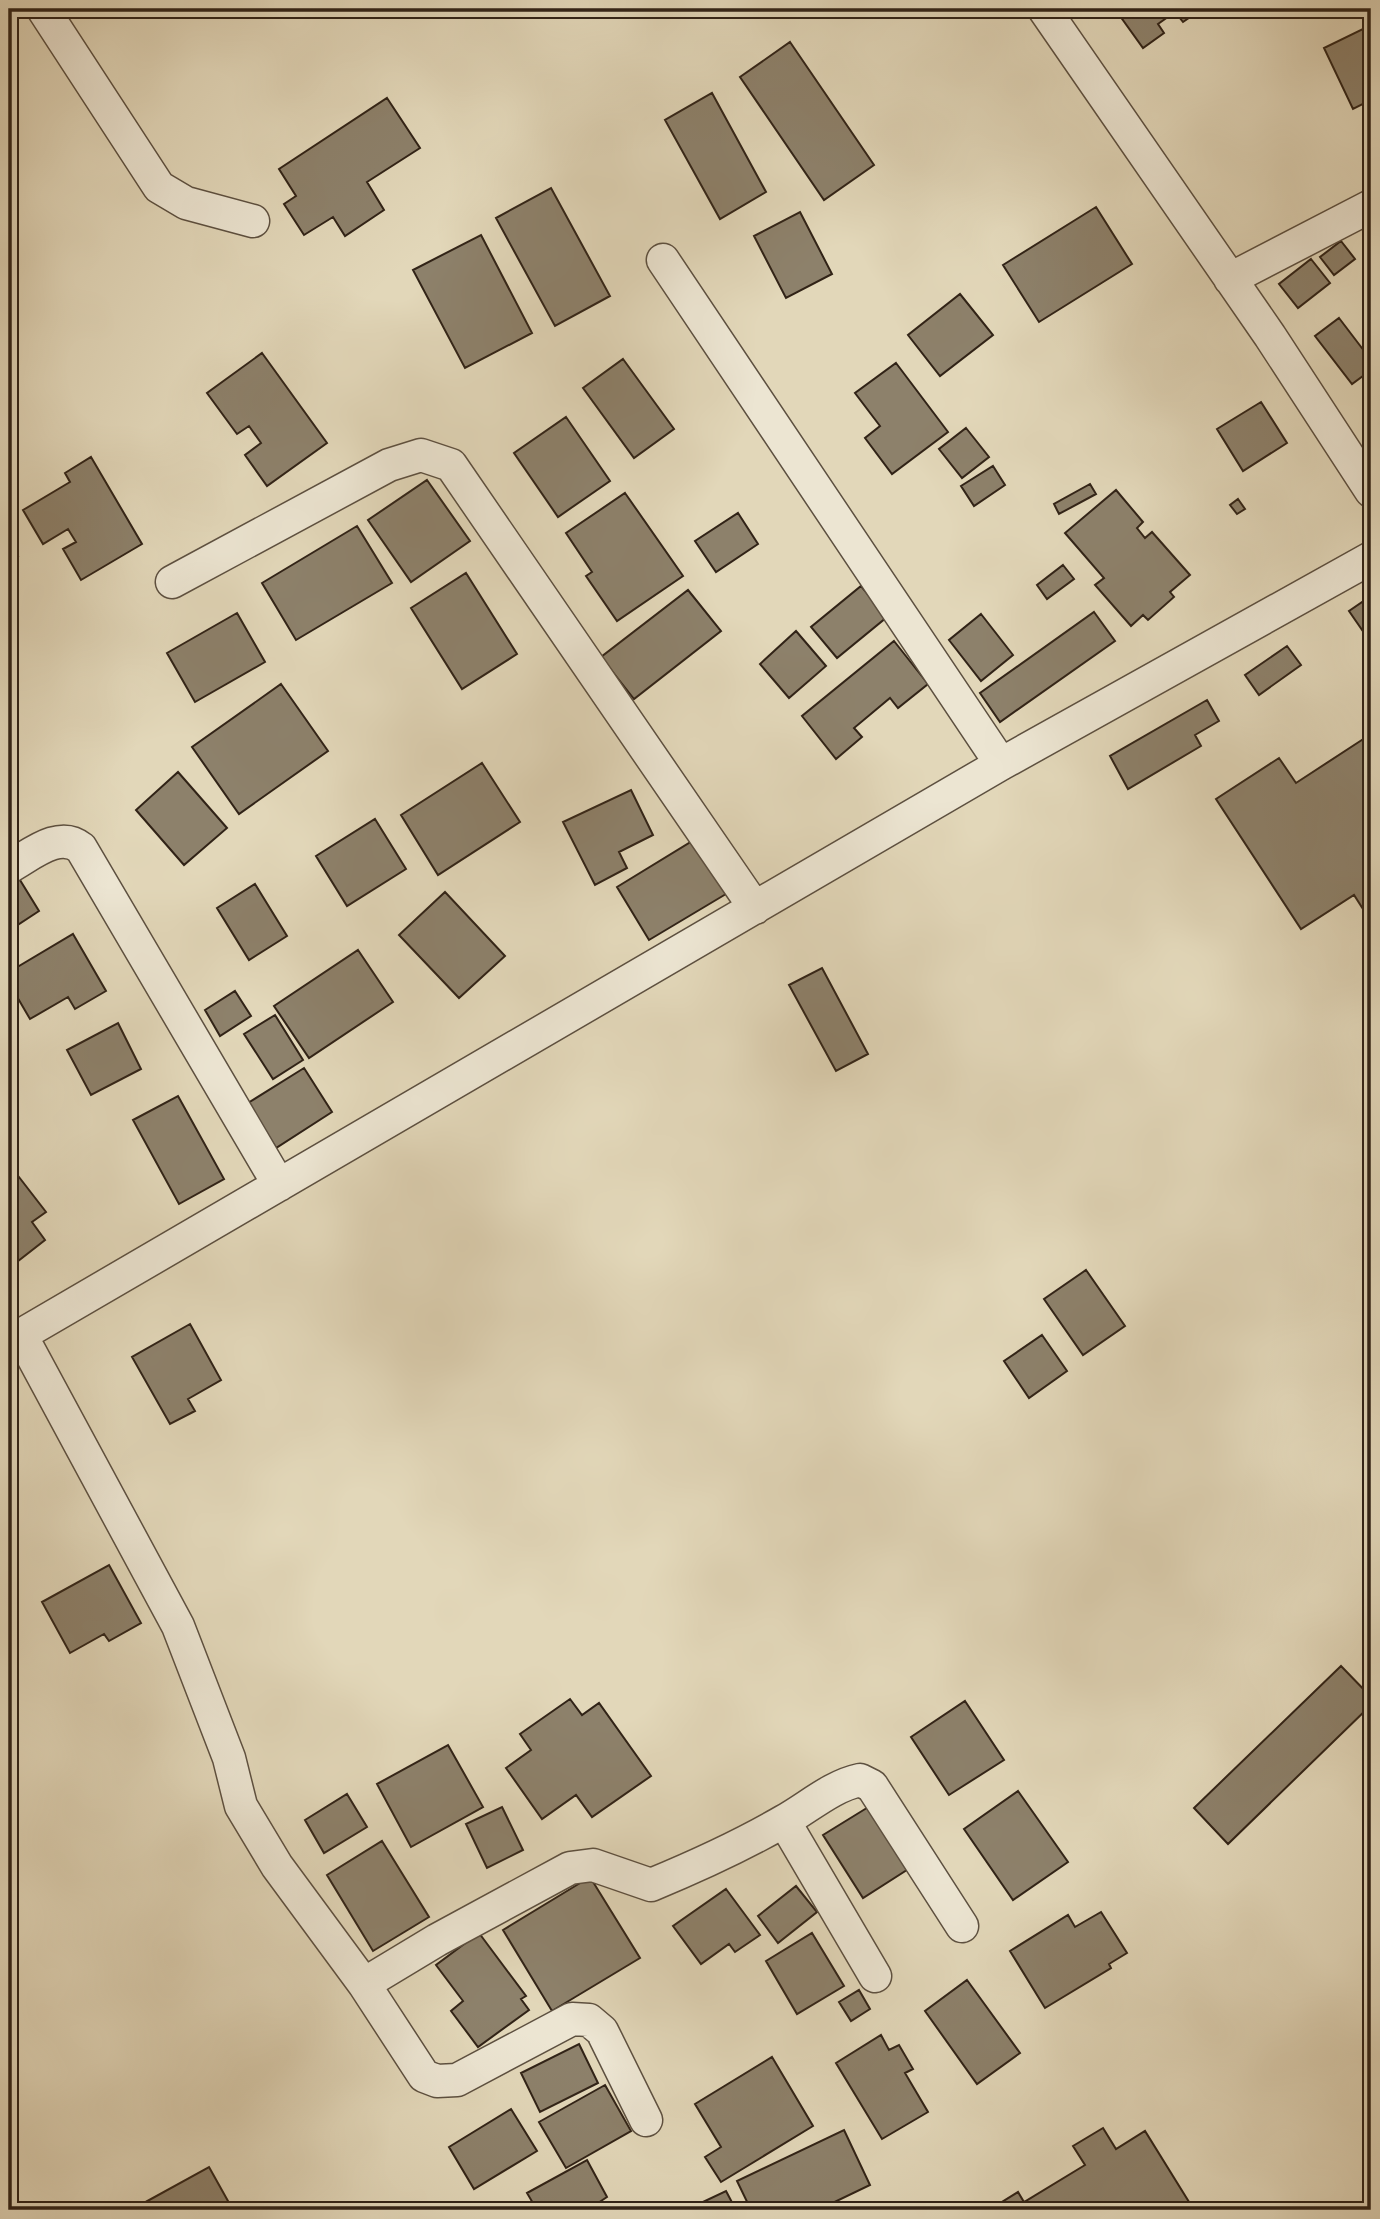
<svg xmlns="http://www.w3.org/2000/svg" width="1380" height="2219" font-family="'Libre Caslon Text',serif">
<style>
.building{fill:#8d816b;stroke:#312317;stroke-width:2}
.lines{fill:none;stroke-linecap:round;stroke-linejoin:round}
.street-casing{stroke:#5d5040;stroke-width:35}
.street{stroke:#ece5d2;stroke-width:32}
</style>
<rect width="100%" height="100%" fill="#e2d7b9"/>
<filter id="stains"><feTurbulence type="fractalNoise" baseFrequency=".00286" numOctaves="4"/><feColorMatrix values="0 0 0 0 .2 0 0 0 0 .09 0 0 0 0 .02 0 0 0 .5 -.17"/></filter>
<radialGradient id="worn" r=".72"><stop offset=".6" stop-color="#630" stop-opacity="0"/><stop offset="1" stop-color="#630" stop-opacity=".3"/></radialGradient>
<path class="building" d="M 1115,9 L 1202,9 L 1183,22 L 1175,12 L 1158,24 L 1164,33 L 1143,48 Z
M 1371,25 L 1371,100 L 1353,109 L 1324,48 Z
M 790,42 L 874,165 L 824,200 L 740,77 Z
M 712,93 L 766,192 L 720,219 L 665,120 Z
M 387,98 L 420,148 L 367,182 L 384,210 L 345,236 L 333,217 L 304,235 L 284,204 L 296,196 L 279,169 Z
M 551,188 L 610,296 L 555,326 L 496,218 Z
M 1096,207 L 1132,264 L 1039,322 L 1003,265 Z
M 800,212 L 832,274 L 786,298 L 754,236 Z
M 481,235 L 532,333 L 465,368 L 413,270 Z
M 1341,241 L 1355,259 L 1334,275 L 1320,257 Z
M 1311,259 L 1330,283 L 1298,308 L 1279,284 Z
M 960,294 L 993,335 L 940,376 L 908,335 Z
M 1339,318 L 1371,360 L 1371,370 L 1352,384 L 1315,336 Z
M 262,353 L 327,443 L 267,486 L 245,455 L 261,443 L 249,426 L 237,434 L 207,393 Z
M 623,359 L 674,429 L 634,458 L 583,388 Z
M 896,363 L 948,432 L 892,474 L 865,438 L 880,426 L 855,393 Z
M 1261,402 L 1287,443 L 1243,471 L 1217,429 Z
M 566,417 L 610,481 L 558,517 L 514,453 Z
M 966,428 L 989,457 L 962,478 L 939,449 Z
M 91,457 L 142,544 L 81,580 L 63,549 L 76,542 L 68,529 L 43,544 L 23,510 L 70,482 L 65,473 Z
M 993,466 L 1005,485 L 974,506 L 961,486 Z
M 427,480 L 470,541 L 411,582 L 368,520 Z
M 1090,484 L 1096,494 L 1059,514 L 1054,504 Z
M 1116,490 L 1143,522 L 1137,528 L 1145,538 L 1152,532 L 1190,575 L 1170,592 L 1174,597 L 1148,620 L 1143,615 L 1131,626 L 1095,585 L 1104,578 L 1065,533 Z
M 625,493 L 683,576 L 617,621 L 586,576 L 592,572 L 566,533 Z
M 1238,499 L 1245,509 L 1237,514 L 1230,505 Z
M 738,513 L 758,544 L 716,572 L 695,541 Z
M 357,526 L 392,583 L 296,640 L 262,583 Z
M 9,544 L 18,556 L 9,564 Z
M 1063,565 L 1074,579 L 1047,599 L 1037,585 Z
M 466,573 L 517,654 L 462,689 L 411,608 Z
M 861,586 L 887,617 L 837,658 L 811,627 Z
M 688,590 L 721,631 L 634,699 L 601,657 Z
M 1371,596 L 1371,639 L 1369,640 L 1349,611 Z
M 1094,612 L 1115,641 L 1000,722 L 980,693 Z
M 237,613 L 265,662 L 195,702 L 167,653 Z
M 981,614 L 1013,655 L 981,681 L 949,640 Z
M 796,631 L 826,666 L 789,698 L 760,664 Z
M 894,641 L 928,684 L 898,708 L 890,698 L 854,728 L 862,737 L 836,759 L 802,716 Z
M 1287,646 L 1301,665 L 1259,695 L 1245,675 Z
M 281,684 L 328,751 L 239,814 L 192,747 Z
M 1207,700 L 1219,721 L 1195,735 L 1201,746 L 1128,789 L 1110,756 Z
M 1371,734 L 1371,903 L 1363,909 L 1354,895 L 1301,929 L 1216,799 L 1279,758 L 1296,783 Z
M 482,763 L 520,822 L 438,875 L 401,815 Z
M 178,772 L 227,828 L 184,865 L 136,810 Z
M 631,790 L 653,835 L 619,852 L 627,868 L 595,885 L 563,822 Z
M 375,819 L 406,869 L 347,906 L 316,856 Z
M 694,840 L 726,894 L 649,940 L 617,887 Z
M 12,867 L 39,911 L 16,926 L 9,915 L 9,869 Z
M 255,884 L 287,936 L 249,960 L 217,908 Z
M 445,892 L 505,956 L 459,998 L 399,935 Z
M 73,934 L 106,991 L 75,1009 L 68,997 L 30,1019 L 9,983 L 9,972 Z
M 358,950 L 393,1002 L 309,1058 L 274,1006 Z
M 822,968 L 868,1054 L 836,1071 L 789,985 Z
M 235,991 L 251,1016 L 220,1036 L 205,1010 Z
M 275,1015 L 303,1060 L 273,1079 L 244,1034 Z
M 118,1023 L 141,1069 L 91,1095 L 67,1050 Z
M 304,1068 L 332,1112 L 276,1148 L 248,1103 Z
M 178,1096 L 224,1179 L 179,1204 L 133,1120 Z
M 12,1168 L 46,1212 L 32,1222 L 45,1240 L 13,1265 L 9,1259 L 9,1170 Z
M 1086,1270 L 1125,1326 L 1083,1355 L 1044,1299 Z
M 190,1324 L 221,1380 L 188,1399 L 195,1411 L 170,1424 L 132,1357 Z
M 1042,1335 L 1067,1371 L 1029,1398 L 1004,1361 Z
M 109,1565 L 141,1623 L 109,1641 L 104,1634 L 70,1653 L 42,1602 Z
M 1341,1666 L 1371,1697 L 1371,1705 L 1228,1844 L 1194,1808 Z
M 570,1699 L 582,1715 L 599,1703 L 651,1776 L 592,1817 L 576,1795 L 542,1819 L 506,1768 L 531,1750 L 520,1734 Z
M 965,1701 L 1004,1760 L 949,1795 L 911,1737 Z
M 448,1745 L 483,1807 L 411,1847 L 377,1784 Z
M 1018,1791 L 1068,1862 L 1013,1900 L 964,1829 Z
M 347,1794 L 367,1827 L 324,1853 L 305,1820 Z
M 870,1806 L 910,1868 L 863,1898 L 823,1835 Z
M 502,1807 L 523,1850 L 487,1868 L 466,1824 Z
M 382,1841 L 429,1917 L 373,1951 L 327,1875 Z
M 590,1877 L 640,1958 L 552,2011 L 503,1930 Z
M 796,1886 L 817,1912 L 778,1943 L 758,1916 Z
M 726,1889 L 760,1935 L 735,1952 L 729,1944 L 701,1964 L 673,1926 Z
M 1101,1912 L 1127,1953 L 1109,1964 L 1111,1968 L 1045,2008 L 1010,1951 L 1068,1915 L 1075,1927 Z
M 479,1933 L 526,1996 L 521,1999 L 529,2010 L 478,2047 L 451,2011 L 463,2001 L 436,1965 Z
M 812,1933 L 844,1986 L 797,2014 L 766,1961 Z
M 967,1980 L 1020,2053 L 977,2084 L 925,2011 Z
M 859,1990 L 870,2009 L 851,2021 L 839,2002 Z
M 881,2035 L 889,2050 L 899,2045 L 913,2069 L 905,2073 L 928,2112 L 882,2139 L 836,2063 Z
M 579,2044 L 598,2083 L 540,2112 L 521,2073 Z
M 772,2057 L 813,2126 L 721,2182 L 705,2157 L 721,2147 L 695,2104 Z
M 605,2085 L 631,2131 L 566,2168 L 539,2122 Z
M 511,2109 L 537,2151 L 474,2189 L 449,2147 Z
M 1103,2128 L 1116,2149 L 1145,2131 L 1194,2210 L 989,2210 L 1018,2192 L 1024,2202 L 1085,2165 L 1073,2146 Z
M 844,2130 L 870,2185 L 818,2210 L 751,2210 L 737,2181 Z
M 587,2160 L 607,2197 L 598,2203 L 602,2210 L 537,2210 L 527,2193 Z
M 209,2167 L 233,2210 L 131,2210 Z
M 726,2191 L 736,2210 L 686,2210 Z"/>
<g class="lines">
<g class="street-casing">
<path id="street" d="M 43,9 L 159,187 L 186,203 L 253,221
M 1044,9 L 1270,336 L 1371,491
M 663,260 L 1001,764
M 1230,279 L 1371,206
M 172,582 L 389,465 L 421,455 L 451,465 L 755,908
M 9,867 C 31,855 59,830 81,848 L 279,1185
M 21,1335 L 178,1626 L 229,1758 L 241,1806 L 277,1866 L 364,1984 L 437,1940 L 570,1868 L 593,1865 L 651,1885 C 697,1866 741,1846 784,1821 C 809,1807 832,1786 860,1780 L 872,1786 L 962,1926
M 9,1342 L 1001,764 L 1371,558
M 784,1821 L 875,1976
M 364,1984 L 424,2076 L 437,2081 L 457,2080 L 572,2019 L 589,2020 L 602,2031 L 646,2120"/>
</g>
<use href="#street" class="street"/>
</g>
<rect width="1380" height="2219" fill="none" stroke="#e2d7b9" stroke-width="35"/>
<rect x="10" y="10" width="1359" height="2198" fill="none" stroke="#312317" stroke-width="3.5"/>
<rect x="18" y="18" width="1345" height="2184" fill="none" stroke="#312317" stroke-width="2"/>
<rect width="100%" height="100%" filter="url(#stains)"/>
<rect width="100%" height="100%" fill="url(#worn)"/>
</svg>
